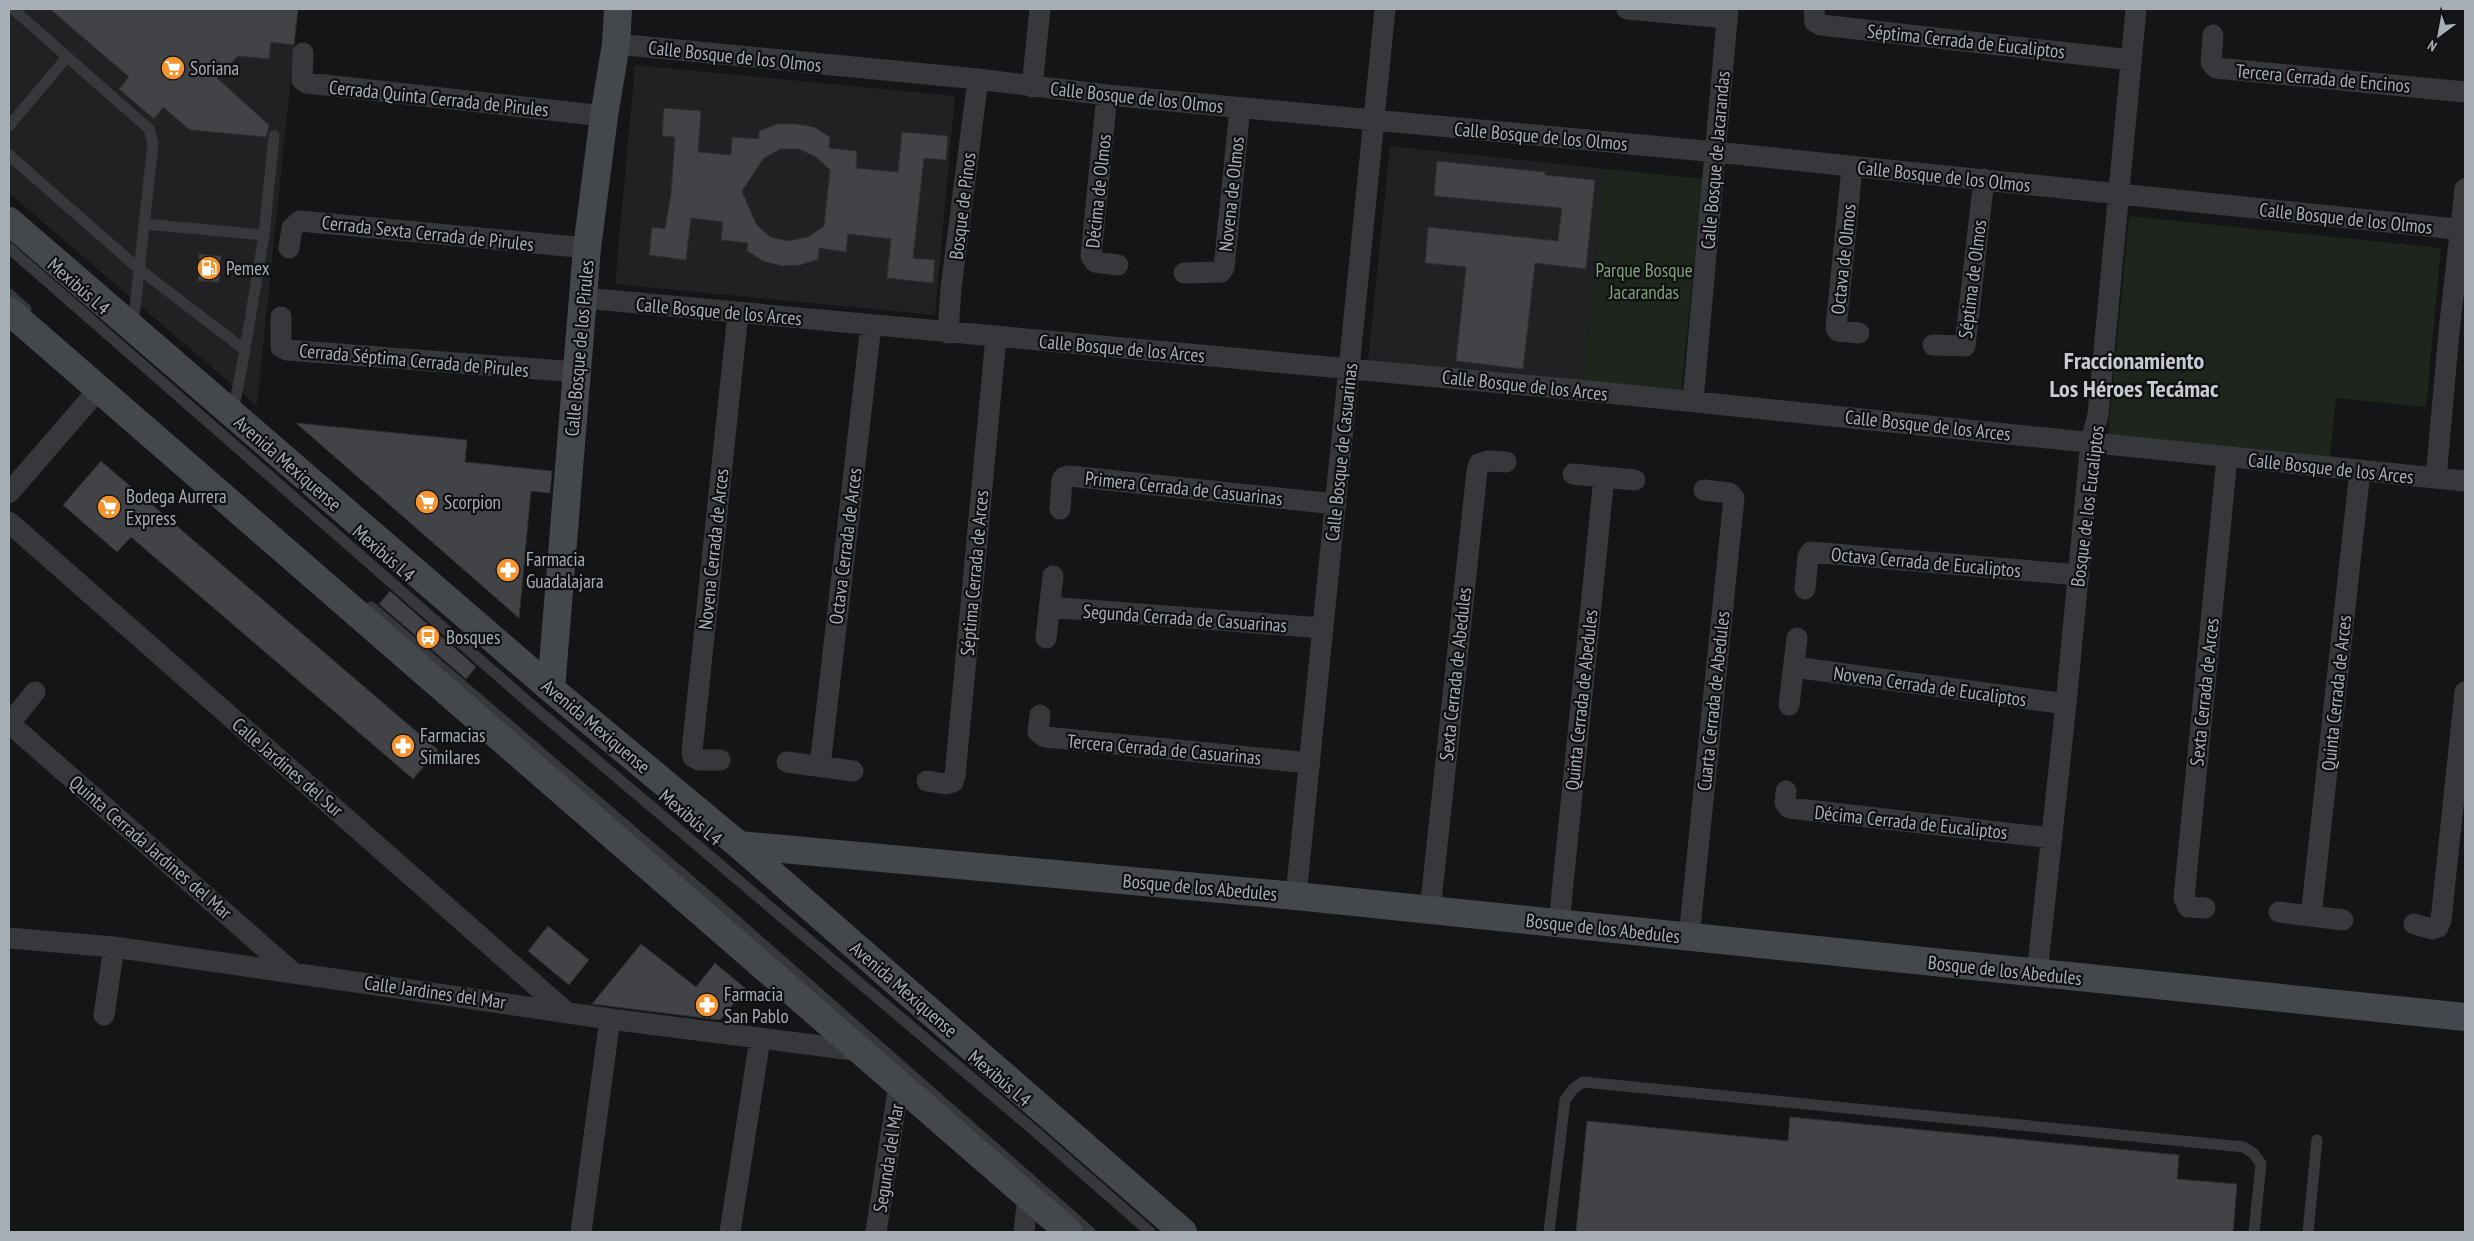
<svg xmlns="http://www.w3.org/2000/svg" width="2474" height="1241" font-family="'PT Sans Narrow',sans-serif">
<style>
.built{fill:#212124}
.green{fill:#1d251d}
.building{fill:#414347;stroke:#2f2f33;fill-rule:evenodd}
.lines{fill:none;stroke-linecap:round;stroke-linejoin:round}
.lane{stroke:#36383c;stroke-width:11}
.street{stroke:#36383c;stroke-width:21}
.secondary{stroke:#44474c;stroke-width:28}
.labels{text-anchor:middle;stroke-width:4.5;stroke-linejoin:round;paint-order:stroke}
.street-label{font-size:19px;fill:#a6aeb7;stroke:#101012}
.poi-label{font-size:19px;fill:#a6aeb7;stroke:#101012;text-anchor:start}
.park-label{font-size:19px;fill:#80a27d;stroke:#101012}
.district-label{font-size:24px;font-weight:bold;fill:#c7ccd3;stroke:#101012}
</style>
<rect width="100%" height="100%" fill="#151517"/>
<path class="built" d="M 9,9 L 298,9 L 257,406 L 9,193 Z
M 635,65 L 955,96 L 935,315 L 615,284 Z
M 1390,146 L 1606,169 L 1584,383 L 1368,360 Z"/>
<path class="green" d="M 1606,169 L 1703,179 L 1681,393 L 1584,383 Z
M 2129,216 L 2441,248 L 2426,407 L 2336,398 L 2330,457 L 2108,434 Z"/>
<path class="building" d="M 50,9 L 298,9 L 294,45 L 271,42 L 269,59 L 238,56 L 217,78 L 269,125 L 266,137 L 190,130 L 163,107 L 154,119 L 119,89 L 129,77 Z
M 664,108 L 701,111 L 698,152 L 731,155 L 732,137 L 759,139 L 759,131 L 777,124 L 796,124 L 814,127 L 830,137 L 829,148 L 857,151 L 856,168 L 898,172 L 902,132 L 948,136 L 946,160 L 924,158 L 913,258 L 935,260 L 933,283 L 887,278 L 891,239 L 848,234 L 846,252 L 819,248 L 818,259 L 800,265 L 782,266 L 763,261 L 747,251 L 748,243 L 721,240 L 723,222 L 691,218 L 686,260 L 649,255 L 652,227 L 665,229 L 671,194 L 675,137 L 662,136 ZM 780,149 L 799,149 L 816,157 L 830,170 L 824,226 L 808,237 L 789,241 L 770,237 L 756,224 L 742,191 L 763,159 Z
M 1437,161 L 1545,172 L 1545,175 L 1595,180 L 1586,269 L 1535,263 L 1523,369 L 1456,361 L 1466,267 L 1425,263 L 1428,227 L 1558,241 L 1562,208 L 1434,196 Z
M 199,254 L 221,256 L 219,282 L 198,281 Z
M 296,423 L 467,440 L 465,462 L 552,471 L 550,493 L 531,491 L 519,618 Z
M 101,461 L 438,750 L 413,779 L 131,537 L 117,552 L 63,505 Z
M 390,591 L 476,667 L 466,679 L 379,604 Z
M 548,926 L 589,960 L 569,985 L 528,951 Z
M 641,944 L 696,987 L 715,963 L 746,989 L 720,1020 L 592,1004 Z
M 1790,1117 L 2179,1155 L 2177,1179 L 2237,1184 L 2233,1232 L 1576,1232 L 1587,1121 L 1788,1141 Z"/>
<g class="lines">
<path class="lane" d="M 13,9 L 149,129 L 153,144 L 133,325
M 9,126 L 67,57
M 9,155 L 139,269 L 245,350 L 233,412
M 144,224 L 264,235 L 245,350
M 264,235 L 274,136
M 9,248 L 535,708 L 1037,1133 L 1150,1232
M 9,294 L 26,309
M 371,607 L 717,904 L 1090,1232
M 1549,1232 L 1565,1100 L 1573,1089 L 1583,1082 L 2244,1147 L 2254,1154 L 2261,1164 L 2254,1232
M 2308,1232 L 2317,1140"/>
<path class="street" d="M 1627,9 L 1727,18
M 1814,9 L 1815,22 L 1821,25 L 2131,60
M 2213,35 L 2211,62 L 2216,68 L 2465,92
M 616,44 L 978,79 L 1107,95 L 1716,152 L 2465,230
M 303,53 L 302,80 L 307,83 L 604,116
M 1032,87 L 1040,9
M 1107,95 L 1091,256 L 1095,262 L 1118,265
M 1852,167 L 1836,328 L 1838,331 L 1859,333
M 289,248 L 292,228 L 300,221 L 587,248
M 1184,273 L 1221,272 L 1224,268 L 1240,108
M 584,298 L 1589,391 L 2465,481
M 281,317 L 281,347 L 287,350 L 577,372
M 948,333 L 951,288 L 978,79
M 1933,345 L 1965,346 L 1984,179
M 1693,401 L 1728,9
M 1573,474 L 1635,480
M 2436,478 L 2449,332 L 2465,189
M 9,493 L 98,390
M 1060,509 L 1062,480 L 1064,477 L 1069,476 L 1336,504
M 9,522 L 566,1012
M 1805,589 L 1808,556 L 1811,552 L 2079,575
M 1049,607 L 1322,628
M 1046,638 L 1053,576
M 1794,667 L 2066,704
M 1789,705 L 1797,638
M 1040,715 L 1038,732 L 1045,737 L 1310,763
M 9,723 L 292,972
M 9,724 L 35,692
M 720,760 L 700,760 L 693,757 L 692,751 L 738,313
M 787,762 L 853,771
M 820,766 L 871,325
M 927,781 L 946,784 L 953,782 L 955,776 L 996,337
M 1786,791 L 1785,803 L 1789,808 L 2052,838
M 1296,896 L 1385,9
M 2205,908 L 2188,907 L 2184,898 L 2227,458
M 1430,911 L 1477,471 L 1479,464 L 1488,461 L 1506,462
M 2279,912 L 2343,920
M 2311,916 L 2360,471
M 1559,923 L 1604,477
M 2414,924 L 2432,929 L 2438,927 L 2441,920 L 2465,692
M 1689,937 L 1734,498 L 1729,493 L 1704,490
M 9,938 L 114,947 L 610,1019 L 861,1051
M 2037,974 L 2066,704 L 2091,441 L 2098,415 L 2136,9
M 104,1015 L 114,947
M 581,1232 L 610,1019
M 730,1232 L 760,1039
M 876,1232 L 899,1084
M 1024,1232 L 1028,1196"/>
<path class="secondary" d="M 9,221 L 551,689 L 739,845 L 1183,1232
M 9,311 L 1069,1232
M 551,689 L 587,248 L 604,116 L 616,44 L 618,9
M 739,845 L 1296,896 L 2465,1017"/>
</g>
<defs>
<g id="supermarket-disc" transform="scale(1.25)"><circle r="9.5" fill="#f39430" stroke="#101012"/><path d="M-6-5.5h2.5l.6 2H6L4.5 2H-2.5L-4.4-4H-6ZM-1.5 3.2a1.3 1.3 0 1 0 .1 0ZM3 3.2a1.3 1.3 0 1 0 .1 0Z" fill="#fff"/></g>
<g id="fuel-disc" transform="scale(1.25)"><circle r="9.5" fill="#f39430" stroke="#101012"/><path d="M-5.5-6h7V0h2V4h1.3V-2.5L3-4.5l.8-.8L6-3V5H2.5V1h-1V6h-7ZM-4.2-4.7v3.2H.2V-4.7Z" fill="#fff"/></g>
<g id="pharmacy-disc" transform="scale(1.25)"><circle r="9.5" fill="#f39430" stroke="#101012"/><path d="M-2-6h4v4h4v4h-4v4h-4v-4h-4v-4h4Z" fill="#fff"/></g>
<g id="bus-disc" transform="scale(1.25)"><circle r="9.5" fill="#f39430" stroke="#101012"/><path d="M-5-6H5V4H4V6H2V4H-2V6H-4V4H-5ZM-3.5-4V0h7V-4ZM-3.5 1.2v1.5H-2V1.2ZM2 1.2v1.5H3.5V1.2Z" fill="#fff"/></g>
</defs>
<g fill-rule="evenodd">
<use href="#supermarket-disc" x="173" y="68"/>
<use href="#fuel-disc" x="209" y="268"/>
<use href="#supermarket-disc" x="427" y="502"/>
<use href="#supermarket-disc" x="109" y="507"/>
<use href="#pharmacy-disc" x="508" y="570"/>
<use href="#bus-disc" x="428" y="637"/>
<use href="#pharmacy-disc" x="403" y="746"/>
<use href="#pharmacy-disc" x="707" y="1005"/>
</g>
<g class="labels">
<g class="street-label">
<text transform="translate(1966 41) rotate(6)" y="7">Séptima Cerrada de Eucaliptos</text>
<text transform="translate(735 56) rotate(6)" y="7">Calle Bosque de los Olmos</text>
<text transform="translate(2323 78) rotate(5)" y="7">Tercera Cerrada de Encinos</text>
<text transform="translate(1137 97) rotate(6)" y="7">Calle Bosque de los Olmos</text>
<text transform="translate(439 98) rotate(6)" y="7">Cerrada Quinta Cerrada de Pirules</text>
<text transform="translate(1541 136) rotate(5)" y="7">Calle Bosque de los Olmos</text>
<text transform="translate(1715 160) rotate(-85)" y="7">Calle Bosque de Jacarandas</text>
<text transform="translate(1944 176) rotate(6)" y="7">Calle Bosque de los Olmos</text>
<text transform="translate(1098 191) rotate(-84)" y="7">Décima de Olmos</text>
<text transform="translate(1231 194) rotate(-84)" y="7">Novena de Olmos</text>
<text transform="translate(962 206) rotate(-83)" y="7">Bosque de Pinos</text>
<text transform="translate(2346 218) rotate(6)" y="7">Calle Bosque de los Olmos</text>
<text transform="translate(428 233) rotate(6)" y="7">Cerrada Sexta Cerrada de Pirules</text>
<text transform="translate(1843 259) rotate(-84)" y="7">Octava de Olmos</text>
<text transform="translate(1972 279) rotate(-83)" y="7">Séptima de Olmos</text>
<text transform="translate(79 286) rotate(41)" y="7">Mexibús L4</text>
<text transform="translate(719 311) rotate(5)" y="7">Calle Bosque de los Arces</text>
<text transform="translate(579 348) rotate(-85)" y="7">Calle Bosque de los Pirules</text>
<text transform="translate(1122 348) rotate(5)" y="7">Calle Bosque de los Arces</text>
<text transform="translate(414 360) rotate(5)" y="7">Cerrada Séptima Cerrada de Pirules</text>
<text transform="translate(1525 385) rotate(6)" y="7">Calle Bosque de los Arces</text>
<text transform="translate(1928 425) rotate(6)" y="7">Calle Bosque de los Arces</text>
<text transform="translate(1341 452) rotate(-84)" y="7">Calle Bosque de Casuarinas</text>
<text transform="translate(288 463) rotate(41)" y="7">Avenida Mexiquense</text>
<text transform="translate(2331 468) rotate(6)" y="7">Calle Bosque de los Arces</text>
<text transform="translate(1184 488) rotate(6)" y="7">Primera Cerrada de Casuarinas</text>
<text transform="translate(2087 506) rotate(-83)" y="7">Bosque de los Eucaliptos</text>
<text transform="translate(845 546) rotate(-83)" y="7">Octava Cerrada de Arces</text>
<text transform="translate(713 549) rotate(-84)" y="7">Novena Cerrada de Arces</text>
<text transform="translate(384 553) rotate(41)" y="7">Mexibús L4</text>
<text transform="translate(1926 562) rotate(5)" y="7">Octava Cerrada de Eucaliptos</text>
<text transform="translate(974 573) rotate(-85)" y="7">Séptima Cerrada de Arces</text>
<text transform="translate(1185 618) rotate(4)" y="7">Segunda Cerrada de Casuarinas</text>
<text transform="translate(1455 674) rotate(-84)" y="7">Sexta Cerrada de Abedules</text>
<text transform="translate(1930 686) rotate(8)" y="7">Novena Cerrada de Eucaliptos</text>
<text transform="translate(2204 692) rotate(-84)" y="7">Sexta Cerrada de Arces</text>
<text transform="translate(2336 693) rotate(-84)" y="7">Quinta Cerrada de Arces</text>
<text transform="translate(1581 700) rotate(-84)" y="7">Quinta Cerrada de Abedules</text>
<text transform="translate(1713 701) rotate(-84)" y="7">Cuarta Cerrada de Abedules</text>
<text transform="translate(596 726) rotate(40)" y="7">Avenida Mexiquense</text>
<text transform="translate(1164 749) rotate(5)" y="7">Tercera Cerrada de Casuarinas</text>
<text transform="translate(288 767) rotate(41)" y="7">Calle Jardines del Sur</text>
<text transform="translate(691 817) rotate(40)" y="7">Mexibús L4</text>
<text transform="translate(1911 822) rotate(6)" y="7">Décima Cerrada de Eucaliptos</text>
<text transform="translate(151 847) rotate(41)" y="7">Quinta Cerrada Jardines del Mar</text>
<text transform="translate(1200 887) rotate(5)" y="7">Bosque de los Abedules</text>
<text transform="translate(1603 928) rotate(6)" y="7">Bosque de los Abedules</text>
<text transform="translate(2005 970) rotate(6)" y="7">Bosque de los Abedules</text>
<text transform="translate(904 989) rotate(41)" y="7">Avenida Mexiquense</text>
<text transform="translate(435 992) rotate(8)" y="7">Calle Jardines del Mar</text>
<text transform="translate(1000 1078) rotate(40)" y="7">Mexibús L4</text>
<text transform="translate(888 1158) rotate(-81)" y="7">Segunda del Mar</text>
</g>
<g class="poi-label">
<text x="190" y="75">Soriana</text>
<text x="226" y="275">Pemex</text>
<text x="126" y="503">Bodega Aurrera<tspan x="126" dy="22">Express</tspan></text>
<text x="444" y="509">Scorpion</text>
<text x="526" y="566">Farmacia<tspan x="526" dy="22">Guadalajara</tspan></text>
<text x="446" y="644">Bosques</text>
<text x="420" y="742">Farmacias<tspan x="420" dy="22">Similares</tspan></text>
<text x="724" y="1001">Farmacia<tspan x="724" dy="22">San Pablo</tspan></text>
</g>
<g class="park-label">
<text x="1644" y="277">Parque Bosque<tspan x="1644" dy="22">Jacarandas</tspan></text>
</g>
<g class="district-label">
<text x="2134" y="369">Fraccionamiento<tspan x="2134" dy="28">Los Héroes Tecámac</tspan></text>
</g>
</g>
<rect width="2474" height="1241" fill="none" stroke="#a6aeb7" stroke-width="20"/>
<g transform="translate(2439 35) rotate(212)" stroke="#101012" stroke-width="4" paint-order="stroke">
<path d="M0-4L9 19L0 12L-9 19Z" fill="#a6aeb7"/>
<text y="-8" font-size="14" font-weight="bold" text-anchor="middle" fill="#a6aeb7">N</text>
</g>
</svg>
